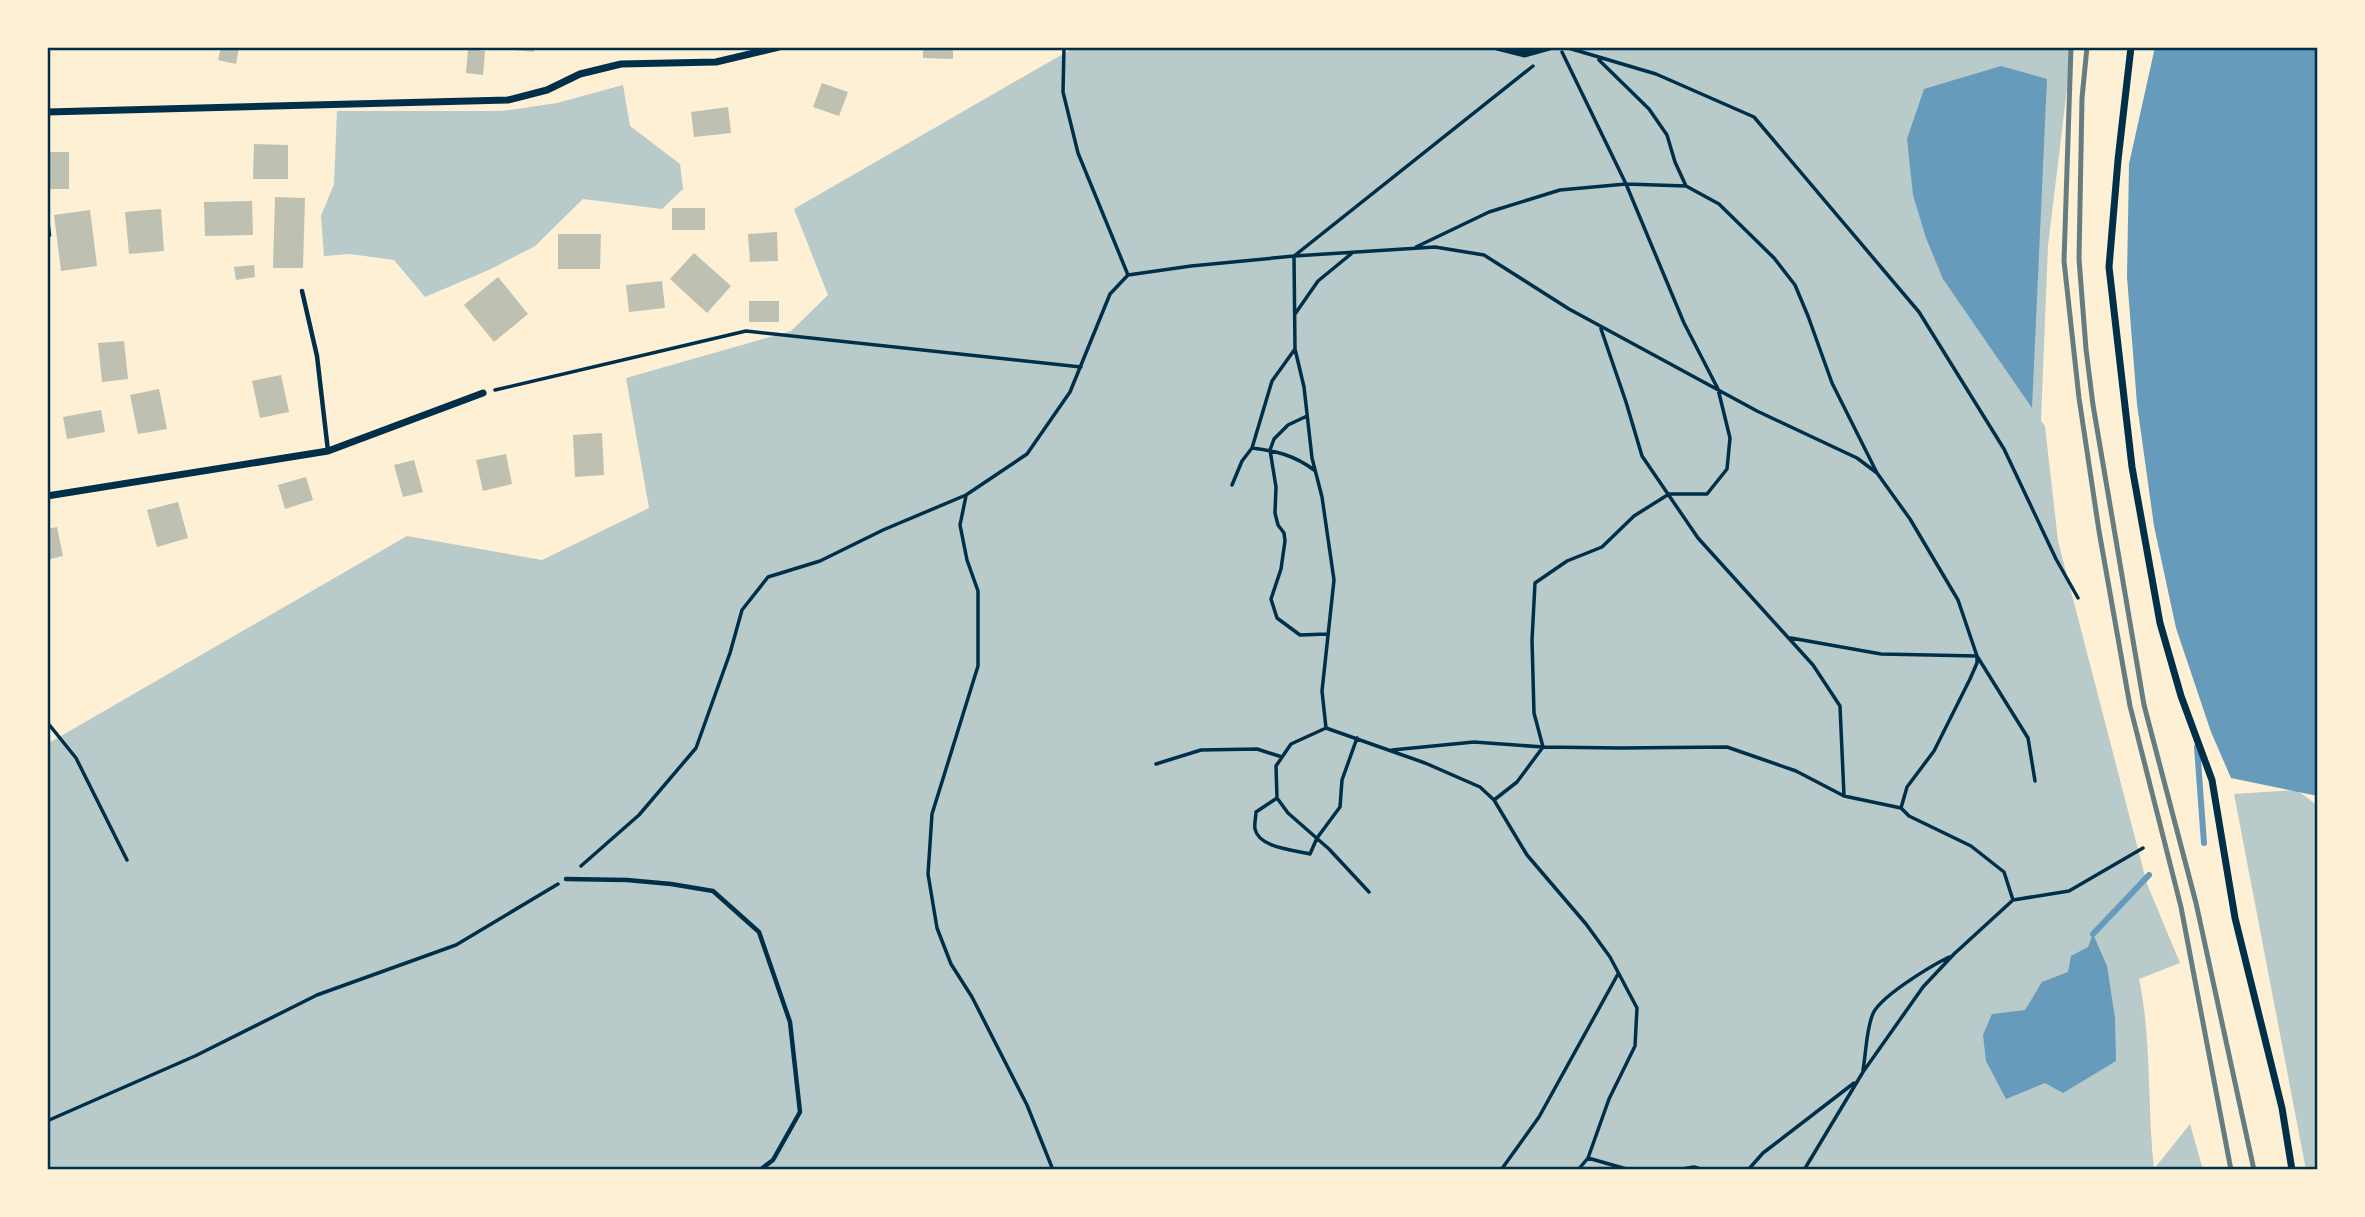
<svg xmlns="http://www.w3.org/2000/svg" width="2365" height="1217" font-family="'Noto Sans',sans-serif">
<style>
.green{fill:#b9caca}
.water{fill:#669bbc}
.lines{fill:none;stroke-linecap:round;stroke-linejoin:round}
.stream{stroke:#669bbc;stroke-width:6}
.building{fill:#bec0b2}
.path{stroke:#003049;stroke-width:3.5}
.service{stroke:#003049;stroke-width:4.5}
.minor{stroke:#003049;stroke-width:7}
.rail{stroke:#657d81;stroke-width:5}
.neatline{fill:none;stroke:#003049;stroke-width:2.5}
</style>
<rect width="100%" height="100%" fill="#fdf0d5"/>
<path class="green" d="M 1075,47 L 2072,47 L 2048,246 L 2041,421 L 2045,426 L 2058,541 L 2147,884 L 2180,963 L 2139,979 C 2152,1041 2147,1106 2154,1169 L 2190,1124 L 2203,1170 L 47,1170 L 47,744 L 407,536 L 542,560 L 649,508 L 626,378 L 791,331 L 828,295 L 794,209 Z
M 623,85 L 630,126 L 680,164 L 683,189 L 662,209 L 583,199 L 535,246 L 491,269 L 425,297 L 394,260 L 350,254 L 324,256 L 321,216 L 334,184 L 337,111 L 502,111 L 557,103 Z
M 2297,790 L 2318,806 L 2318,1170 L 2306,1170 L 2234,794 Z"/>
<path class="water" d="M 2155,47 L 2318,47 L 2318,796 L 2231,778 L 2211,732 L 2176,628 L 2154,526 L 2137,404 L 2127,277 L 2129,164 Z
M 2001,66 L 2047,79 L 2032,408 L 1943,279 L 1926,238 L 1913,195 L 1907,139 L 1924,89 Z
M 2093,934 L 2107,966 L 2115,1018 L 2116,1061 L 2063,1093 L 2045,1083 L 2006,1099 L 1986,1061 L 1983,1035 L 1992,1014 L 2025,1010 L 2042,982 L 2068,972 L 2071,956 L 2088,947 Z"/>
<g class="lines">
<path class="stream" d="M 2197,747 L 2204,843
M 2093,934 L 2149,875"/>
</g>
<path class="building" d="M 221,47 L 239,47 L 236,64 L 218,60 Z
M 502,47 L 534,47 L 534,52 L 502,49 Z
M 923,47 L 953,47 L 953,59 L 923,58 Z
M 468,49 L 485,51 L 483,75 L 466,73 Z
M 822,83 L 848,92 L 839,116 L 813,107 Z
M 728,107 L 731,133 L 694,137 L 691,112 Z
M 254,144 L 288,145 L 288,179 L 253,179 Z
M 47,152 L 69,152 L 69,189 L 47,189 Z
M 275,197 L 305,198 L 303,268 L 273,268 Z
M 252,201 L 253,235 L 205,236 L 204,202 Z
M 672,208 L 705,208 L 705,230 L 672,230 Z
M 161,209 L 164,251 L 129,254 L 125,212 Z
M 90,210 L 97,266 L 61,271 L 54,215 Z
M 777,232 L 778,261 L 750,262 L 748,234 Z
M 558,234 L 601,234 L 600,269 L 558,269 Z
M 694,253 L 731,286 L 707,313 L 670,279 Z
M 254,265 L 255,277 L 236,280 L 234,267 Z
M 498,277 L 528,314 L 494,342 L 464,305 Z
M 662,281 L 665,308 L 629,312 L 626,285 Z
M 749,301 L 779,301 L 779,322 L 749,322 Z
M 124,341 L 128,379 L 102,382 L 98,343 Z
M 281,375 L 289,412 L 260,418 L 252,381 Z
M 159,389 L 167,429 L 138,434 L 130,395 Z
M 101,410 L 105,432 L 67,439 L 63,417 Z
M 602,433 L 604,475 L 575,477 L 573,435 Z
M 506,454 L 512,484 L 483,491 L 476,460 Z
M 414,460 L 423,492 L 403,497 L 394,465 Z
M 306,477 L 313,500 L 285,509 L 278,485 Z
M 178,502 L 188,538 L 157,547 L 147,510 Z
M 57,527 L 63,556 L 47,560 L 47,529 Z"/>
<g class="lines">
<path class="path" d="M 1064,47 L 1063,92 L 1078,153 L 1128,275
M 1565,47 L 1656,74 L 1754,117 L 1919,312 L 2004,449 L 2056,559 L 2078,598
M 1599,60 L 1649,109 L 1667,135 L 1675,162 L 1686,186
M 1416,247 L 1489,212 L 1560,190 L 1626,184 L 1686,186 L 1719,204 L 1774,258 L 1795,285 L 1808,316 L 1832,383 L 1877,473 L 1910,519 L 1958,600 L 1977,656 L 2028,738 L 2035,781
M 1295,314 L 1318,281 L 1351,254
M 1601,329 L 1626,402 L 1642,456 L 1698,538 L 1813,665 L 1840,706 L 1844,796
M 495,390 L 746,331 L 1081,367
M 1307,416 L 1288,425 L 1274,439 L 1270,450 L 1276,487 L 1275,513 L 1278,525 L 1284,533 L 1285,541 L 1281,569 L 1271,599 L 1277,618 L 1300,635 L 1327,634
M 1252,448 C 1276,451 1294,455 1314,470
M 1232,485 L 1242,461 L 1252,448 L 1272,381 L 1295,349
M 966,496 L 960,525 L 967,560 L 978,591 L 978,666 L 932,814 L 928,874 L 937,928 L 951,964 L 972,997 L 1027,1105 L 1053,1170
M 1791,638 L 1881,654 L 1977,656
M 47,722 L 76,758 L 127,860
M 1326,728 L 1322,691 L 1334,580 L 1322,497 L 1312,458 L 1304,387 L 1295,349 L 1294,256 L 1435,247 L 1484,255 L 1569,309 L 1757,411 L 1857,458 L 1877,473
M 1392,750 L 1474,742 L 1543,747 L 1620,748 L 1727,747 L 1796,771 L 1844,796 L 1901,808 L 1909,816 L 1971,846 L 2004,872 L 2013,900
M 1156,764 L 1201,750 L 1257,749 L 1282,757
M 1277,798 L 1256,812 C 1256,817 1254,824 1255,829 C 1259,848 1294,850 1310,854 L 1317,838 L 1340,807 L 1342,780 L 1357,738
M 1494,800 L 1517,782 L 1543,747 L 1534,713 L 1532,640 L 1535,583 L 1567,561 L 1602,547 L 1634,516 L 1669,494 L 1707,494 L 1727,469 L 1730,438 L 1718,389 L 1684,323 L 1626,184 L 1562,52
M 1901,808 L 1907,787 L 1934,751 L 1970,679 L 1977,663 L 1977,658
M 581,866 L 639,815 L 696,748 L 730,653 L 742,610 L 768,577 L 820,561 L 883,530 L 966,495 L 1027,454 L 1070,392 L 1110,294 L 1128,275 L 1191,266 L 1294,256 L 1533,66
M 1369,892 L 1329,849 L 1288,813 L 1277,798 L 1276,766 L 1291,744 L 1326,728 L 1425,763 L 1480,787 L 1494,800 L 1527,855 L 1586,924 L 1610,957 L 1637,1008 L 1635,1046 L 1609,1099 L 1588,1158 L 1578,1170
M 1863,1070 C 1866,1053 1866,1033 1872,1016 C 1877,998 1931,966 1949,957
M 47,1121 L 195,1056 L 317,995 L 456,945 L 558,884
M 1588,1158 L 1630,1170
M 1501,1170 L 1539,1117 L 1618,974
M 1676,1170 L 1694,1167 L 1704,1170
M 1748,1170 L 1763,1153 L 1854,1083
M 1804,1170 L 1863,1072 L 1923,987 L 1954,954 L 2013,900 L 2069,891 L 2143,848"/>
<path class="service" d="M 47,218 L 49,235
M 302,291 L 317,356 L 328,451
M 566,879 L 627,880 L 671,884 L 713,891 L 759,932 L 790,1022 L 800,1112 L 773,1160 L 760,1170"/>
<path class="minor" d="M 1497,47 L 1525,54 L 1550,47
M 2131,47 L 2118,160 L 2109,267 L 2132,467 L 2160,623 L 2181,696 L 2212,780 L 2235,918 L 2282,1108 L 2292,1170
M 47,112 L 508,100 L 547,90 L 580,74 L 621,64 L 716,62 L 779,47
M 47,496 L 328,451 L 483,393"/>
<path class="rail" d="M 2071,47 L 2064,261 L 2079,398 L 2099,531 L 2130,706 L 2181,907 L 2231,1170
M 2087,47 L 2082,98 L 2079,259 L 2086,349 L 2093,405 L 2144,705 L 2196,903 L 2254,1170"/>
</g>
<rect width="2365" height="1217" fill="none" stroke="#fdf0d5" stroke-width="98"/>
<rect x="49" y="49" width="2267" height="1119" class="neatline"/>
</svg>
